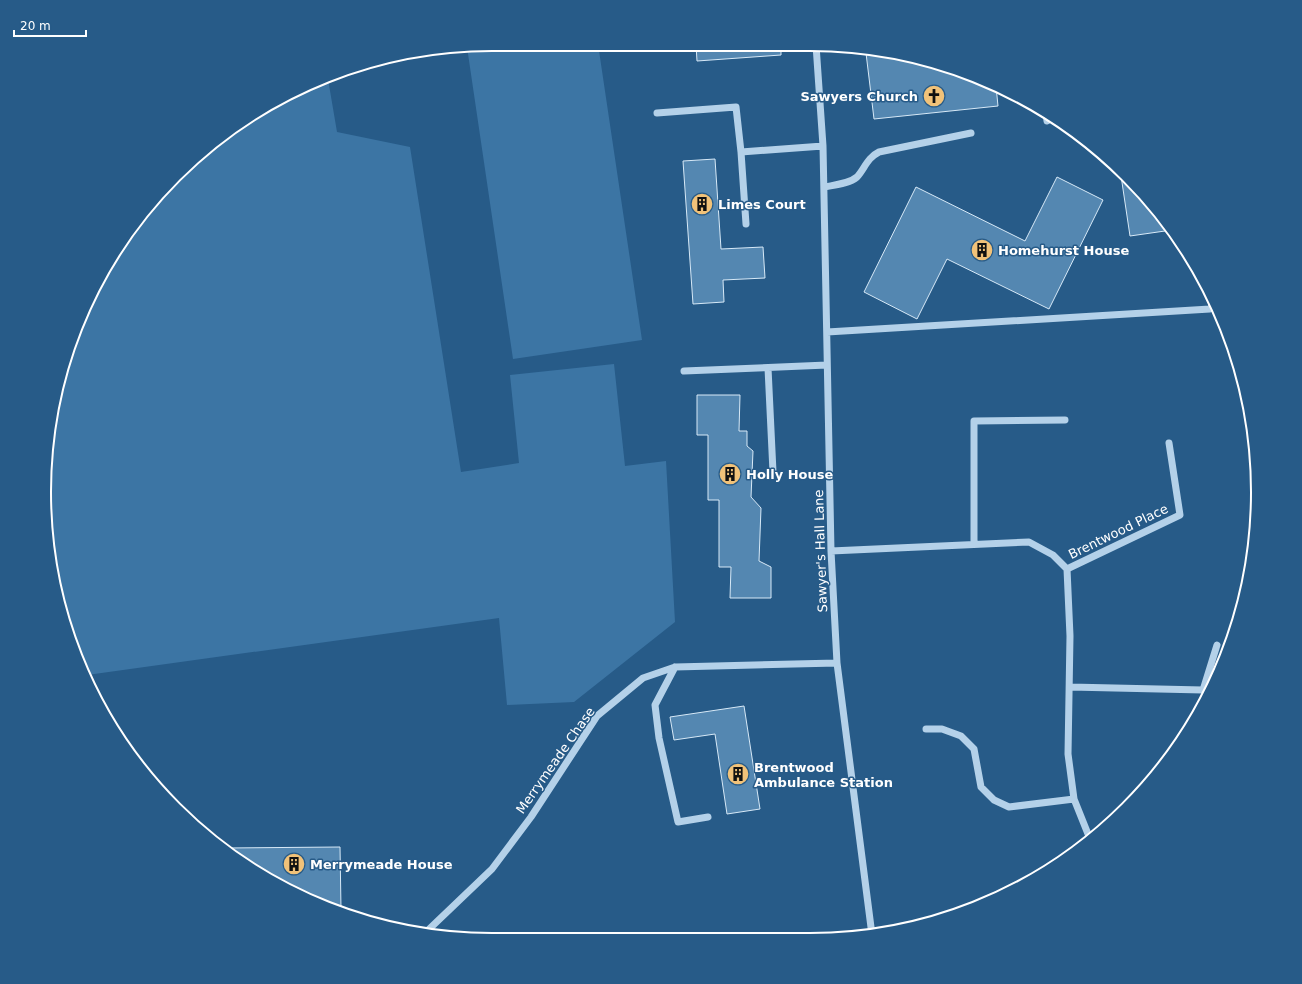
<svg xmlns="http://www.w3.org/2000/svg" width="1302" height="984" font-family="'DejaVu Sans',sans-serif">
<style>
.green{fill:#3c75a4}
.building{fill:#5487b1;stroke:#d7e9f7}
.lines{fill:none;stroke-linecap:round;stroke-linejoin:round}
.minor{stroke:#b4d1e9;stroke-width:7}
.labels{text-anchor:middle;stroke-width:3;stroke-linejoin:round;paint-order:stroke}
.poi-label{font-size:13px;font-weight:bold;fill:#fff;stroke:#275b88;text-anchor:start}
.street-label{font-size:13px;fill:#fff;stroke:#275b88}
.rim{fill:none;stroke:#fff;stroke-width:2}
</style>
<rect width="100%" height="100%" fill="#275b88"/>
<path class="green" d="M 492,44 L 598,44 L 642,340 L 513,359 L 467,47 Z
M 328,79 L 337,132 L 410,147 L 461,472 L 519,463 L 510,375 L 614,364 L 625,466 L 666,461 L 675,622 L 574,702 L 507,705 L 499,618 L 87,675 L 68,636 L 45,521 L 53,404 L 90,294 L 120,243 L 175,175 L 268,104 Z"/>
<path class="building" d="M 696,45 L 781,45 L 781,55 L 697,61 Z
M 880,52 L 926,59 L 996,86 L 998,106 L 874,119 L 866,53 Z
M 715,159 L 721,249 L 763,247 L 765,278 L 723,280 L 724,302 L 693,304 L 683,161 Z
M 1120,169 L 1127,175 L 1172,230 L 1130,236 Z
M 1057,177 L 1103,200 L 1049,309 L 947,259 L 917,319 L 864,292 L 916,187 L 1025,241 Z
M 697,395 L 740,395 L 739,431 L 747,431 L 747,446 L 753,451 L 751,497 L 761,508 L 759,561 L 771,567 L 771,598 L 730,598 L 731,567 L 719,567 L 719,500 L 708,500 L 708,435 L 697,435 Z
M 744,706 L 760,809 L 727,814 L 715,734 L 674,740 L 670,717 Z
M 340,847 L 341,909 L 331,909 L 268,880 L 226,848 Z"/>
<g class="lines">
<path class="minor" d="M 816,45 L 823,146 L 831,551 L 837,663 L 872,935
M 657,113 L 736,107 L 741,152
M 1046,114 L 1047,121
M 824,187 C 834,185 849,184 857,177 C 865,168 867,158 879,152 L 971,133
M 746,224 L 741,152 L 823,146
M 827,332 L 1210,309 L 1214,303
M 768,368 L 773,472
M 684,371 L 827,365
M 974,543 L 974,421 L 1065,420
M 831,551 L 1029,542 L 1053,555 L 1067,569 L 1070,636 L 1068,754 L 1074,799 L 1090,839
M 1067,569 L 1180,515 L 1169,443
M 675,667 L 655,705 L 659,738 L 678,822 L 708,817
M 1070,687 L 1203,690 L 1217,645
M 926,729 L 942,729 L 961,736 L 974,749 L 981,787 L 994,800 L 1009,807 L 1074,799
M 424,934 L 492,869 L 531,817 L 597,716 L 643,678 L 675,667 L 837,663"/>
</g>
<defs>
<g id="church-disc" transform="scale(1.15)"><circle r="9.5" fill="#f1c279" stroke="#275b88"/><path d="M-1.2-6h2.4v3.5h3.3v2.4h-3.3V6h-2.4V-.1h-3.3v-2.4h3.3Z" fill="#111"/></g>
<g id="building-disc" transform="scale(1.15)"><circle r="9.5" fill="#f1c279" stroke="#275b88"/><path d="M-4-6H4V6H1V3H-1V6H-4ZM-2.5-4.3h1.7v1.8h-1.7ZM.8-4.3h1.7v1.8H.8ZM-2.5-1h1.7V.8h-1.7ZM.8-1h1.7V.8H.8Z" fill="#111"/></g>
</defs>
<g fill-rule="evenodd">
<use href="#church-disc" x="934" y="96"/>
<use href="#building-disc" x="702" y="204"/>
<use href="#building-disc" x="982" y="250"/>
<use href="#building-disc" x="730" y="474"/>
<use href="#building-disc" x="738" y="774"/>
<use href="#building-disc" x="294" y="864"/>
</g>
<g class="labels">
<g class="poi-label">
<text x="918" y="101" text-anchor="end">Sawyers Church</text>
<text x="718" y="209">Limes Court</text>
<text x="998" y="255">Homehurst House</text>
<text x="746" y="479">Holly House</text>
<text x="754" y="772">Brentwood<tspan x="754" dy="15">Ambulance Station</tspan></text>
<text x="310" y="869">Merrymeade House</text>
</g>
<g class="street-label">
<text transform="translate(1118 531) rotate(-26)" y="5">Brentwood Place</text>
<text transform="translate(820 551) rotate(-92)" y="5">Sawyer's Hall Lane</text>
<text transform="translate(555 760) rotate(-55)" y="5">Merrymeade Chase</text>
</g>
</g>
<path d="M0 0H1302V984H0ZM492 51H810A441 441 0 0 1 1251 492V492A441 441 0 0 1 810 933H492A441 441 0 0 1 51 492V492A441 441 0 0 1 492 51Z" fill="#275b88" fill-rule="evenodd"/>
<path class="rim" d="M492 51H810A441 441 0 0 1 1251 492V492A441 441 0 0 1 810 933H492A441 441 0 0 1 51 492V492A441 441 0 0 1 492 51Z"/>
<path d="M14 30v6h72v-6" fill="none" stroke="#ffffff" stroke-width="2"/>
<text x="20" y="30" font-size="12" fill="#ffffff" stroke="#275b88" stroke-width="3" paint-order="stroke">20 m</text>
</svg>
